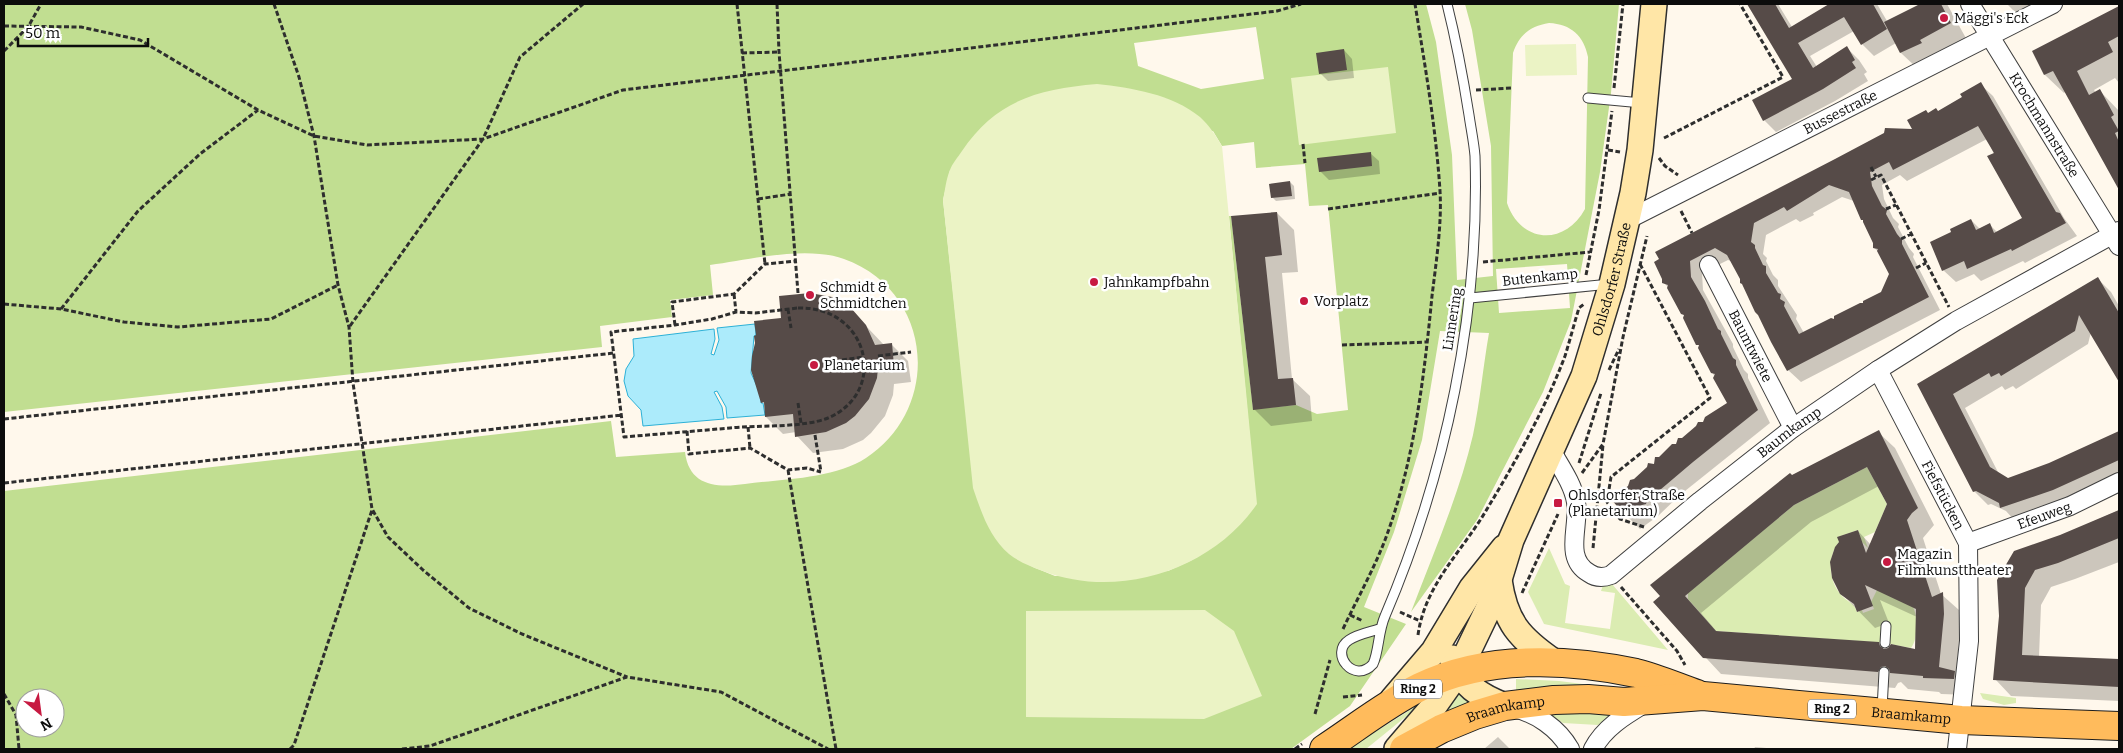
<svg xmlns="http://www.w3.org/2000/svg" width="2123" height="753" font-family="Bitter,serif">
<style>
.green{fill:#dbecb2}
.forest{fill:#c1de91;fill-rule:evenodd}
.pitch{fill:#ebf3c5}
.water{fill:#acebfb;stroke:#2db1d7}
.shadow{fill:#0003;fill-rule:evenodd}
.building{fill:#564b48;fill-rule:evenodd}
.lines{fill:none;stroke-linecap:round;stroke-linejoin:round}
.lane-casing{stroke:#3f3f3f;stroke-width:11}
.street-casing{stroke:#3f3f3f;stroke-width:20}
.secondary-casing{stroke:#2e2e2e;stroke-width:28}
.primary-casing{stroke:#1d1d1d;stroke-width:30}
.path{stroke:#2e2e2e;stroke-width:3;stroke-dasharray:5 2.5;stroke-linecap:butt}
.lane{stroke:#fff;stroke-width:9}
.street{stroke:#fff;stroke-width:18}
.secondary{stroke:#ffe6a7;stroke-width:25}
.primary{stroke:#ffbb5c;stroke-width:28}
.poi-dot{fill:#c71a41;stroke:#fff;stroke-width:2}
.labels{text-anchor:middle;stroke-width:5;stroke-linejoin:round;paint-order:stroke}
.shield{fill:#fff;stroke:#555;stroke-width:1}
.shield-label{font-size:12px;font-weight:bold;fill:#0c0c0c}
.poi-label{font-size:14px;fill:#0c0c0c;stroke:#fff;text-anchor:start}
.street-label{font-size:14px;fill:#0c0c0c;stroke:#fff}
</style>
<rect width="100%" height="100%" fill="#fff8ec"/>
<path class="green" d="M 1867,467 L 1887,504 L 1875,532 L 1864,537 L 1868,548 L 1857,537 L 1860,535 L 1858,530 L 1838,537 L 1839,542 C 1827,557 1828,581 1842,596 C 1848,602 1854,603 1857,612 L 1862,610 L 1863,613 L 1874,609 L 1871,602 L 1879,586 L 1913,607 C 1918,616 1918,640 1911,648 L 1885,643 L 1716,631 L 1688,599 L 1688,593 L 1794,505 Z
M 1549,548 L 1565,584 L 1570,586 L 1565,623 L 1610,629 L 1615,593 L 1601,591 L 1603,585 L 1612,584 L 1668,650 L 1544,624 L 1528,592 Z
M 1516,679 L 1559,681 L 1630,690 L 1516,693 Z
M 1457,689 L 1479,703 L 1452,714 L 1439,713 Z
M 1980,693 L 2016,698 L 2016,703 L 2004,705 L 1983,699 Z
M 1418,705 L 1419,706 L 1366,749 L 1348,749 Z
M 1545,711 L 1615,711 L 1598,725 L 1563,723 Z"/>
<path class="forest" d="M 4,4 L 1426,4 L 1436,42 L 1452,155 L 1457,280 L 1493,276 L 1491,146 L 1472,30 L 1465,4 L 1619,4 L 1611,93 L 1600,172 L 1571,321 L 1543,392 L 1477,520 L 1411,612 C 1433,554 1459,495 1473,435 C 1480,402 1483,367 1489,333 L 1440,331 L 1422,440 L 1394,532 L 1364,607 L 1406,624 L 1350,706 L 1291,749 L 4,749 L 4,491 L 611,421 L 616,457 L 685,452 C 689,486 716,488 745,484 C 782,479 834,479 866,458 C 943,407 933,291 844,259 C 805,245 750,260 710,265 L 713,295 L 670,300 L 672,317 L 600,326 L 602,347 L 4,412 ZM 1549,23 C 1571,24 1584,36 1588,57 L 1585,209 C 1565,246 1521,244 1507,203 L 1513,53 C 1519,35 1530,26 1549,23 ZM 1256,27 L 1264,79 L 1201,89 L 1138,66 L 1134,43 ZM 1213,131 L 1222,146 L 1254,142 L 1256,168 L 1305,164 L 1309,206 L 1328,205 L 1348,410 L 1317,414 L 1296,405 L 1253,409 L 1231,216 L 1229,216 L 1256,504 L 1221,541 L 1192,560 L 1168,571 L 1055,576 L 1033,567 L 1010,554 L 959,347 L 943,200 L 950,170 ZM 1567,264 L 1570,308 L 1499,313 L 1496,269 ZM 25,698 L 55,698 L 55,728 L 25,728 Z"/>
<path class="pitch" d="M 1576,44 L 1577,75 L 1526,76 L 1525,45 Z
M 1388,67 L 1396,133 L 1299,145 L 1291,78 Z
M 1097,84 C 1132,88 1172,94 1200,117 C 1209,125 1216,136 1222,146 L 1257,504 C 1212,570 1118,600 1043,571 C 1032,567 1019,562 1009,554 C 989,537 981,511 973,488 L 943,200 C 945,191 946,179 950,170 C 952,164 958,157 962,151 C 996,100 1039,89 1097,84 Z
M 1205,610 L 1234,631 L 1262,696 L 1204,719 L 1026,717 L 1026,611 Z"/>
<path class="water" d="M 755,324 L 756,335 L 754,336 L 751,373 L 761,395 L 761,403 L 763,403 L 765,415 L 727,418 L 726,407 L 717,391 L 714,392 L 722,407 L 724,419 L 643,426 L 641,410 L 628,396 L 624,381 L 626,369 L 634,356 L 633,339 L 714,329 L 715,339 L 711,354 L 714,355 L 719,340 L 717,328 Z"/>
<path class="shadow" d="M 1749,4 L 1778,4 L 1792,27 L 1832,4 L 1877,4 L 1887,21 L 1918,6 L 1916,4 L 1947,4 L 1967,40 L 1918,69 L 1901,53 L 1896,43 L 1874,56 L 1862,44 L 1854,31 L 1810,56 L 1817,67 L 1847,48 L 1859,60 L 1867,72 L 1864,74 L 1868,81 L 1835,101 L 1776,132 L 1764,120 L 1794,79 Z
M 2007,4 L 2052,4 L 2022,19 Z
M 2119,7 L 2119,83 L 2115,78 L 2094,90 L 2096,93 L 2100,91 L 2119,111 L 2119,186 L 2066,91 L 2064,93 L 2045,75 L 2034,52 Z
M 1344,50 L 1352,59 L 1354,78 L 1328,81 L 1320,73 Z
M 1980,84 L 1993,96 L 2064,218 L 2077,236 L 2025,263 L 2023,261 L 1981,281 L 1974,274 L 1956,282 L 1943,270 L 1953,233 L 1971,220 L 1980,229 L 1990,225 L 1998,233 L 2024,219 L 1987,139 L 1907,181 L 1900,175 L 1882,185 L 1884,199 L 1893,218 L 1899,224 L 1898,227 L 1909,248 L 1914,254 L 1913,257 L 1940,310 L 1801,382 L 1788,370 L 1733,262 L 1728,260 L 1702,273 L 1703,290 L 1733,344 L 1733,347 L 1744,370 L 1748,374 L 1748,378 L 1770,423 L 1680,495 L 1658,516 L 1640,529 L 1628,517 L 1630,486 L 1655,465 L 1660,458 L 1728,404 L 1685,317 L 1669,288 L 1663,282 L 1664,278 L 1655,262 L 1914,130 L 1929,114 L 1938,112 L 1963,97 ZM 1842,197 L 1854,201 L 1874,243 L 1874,248 L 1880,253 L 1890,274 L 1882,293 L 1835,320 L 1804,333 L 1796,319 L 1797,315 L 1778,286 L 1778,280 L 1773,275 L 1766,261 L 1767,258 L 1763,254 L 1766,235 L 1796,219 L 1800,222 L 1814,215 L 1813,213 Z
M 1370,153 L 1379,161 L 1380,174 L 1329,180 L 1320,171 Z
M 1290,182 L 1294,186 L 1295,199 L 1276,201 L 1272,197 Z
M 1277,213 L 1294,230 L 1298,272 L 1282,273 L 1292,379 L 1310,396 L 1312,421 L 1271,426 L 1254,409 L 1232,217 Z
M 2098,279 L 2111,292 L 2119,306 L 2119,379 L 2091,332 L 2088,344 L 2016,389 L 2013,386 L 2005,390 L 2002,386 L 1965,408 L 1999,474 L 2008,479 L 2049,464 L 2119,432 L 2119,479 L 2015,521 L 2006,511 L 1991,504 L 1988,505 L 1974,491 L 1918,384 Z
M 850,309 L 884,345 L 891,344 L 908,361 L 911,382 L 894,384 L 893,395 L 885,416 L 871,433 L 863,440 L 843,449 L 813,453 L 797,436 L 796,432 L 783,434 L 766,417 L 765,405 L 763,402 Z
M 1878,432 L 1895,448 L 1934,525 L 1923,538 L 1941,594 L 1959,610 L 1960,631 L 1956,674 L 1971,689 L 1970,695 L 1941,694 L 1939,692 L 1908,689 L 1901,682 L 1898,683 L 1895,688 L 1721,674 L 1654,602 L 1791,476 ZM 1879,486 L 1888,504 L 1871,545 L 1858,531 L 1841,593 L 1875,628 L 1889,623 L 1880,600 L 1917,617 L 1916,650 L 1885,650 L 1878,644 L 1718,633 L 1701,613 L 1811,522 Z
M 2119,510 L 2119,562 L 2075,579 L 2051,587 L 2041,605 L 2039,657 L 2119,660 L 2119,701 L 2011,696 L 1995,679 L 2000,616 L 1998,580 L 2070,532 Z
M 1498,737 L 1510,749 L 1484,749 Z
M 1755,747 L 1778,749 L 1754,749 Z"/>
<path class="building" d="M 1747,4 L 1775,4 L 1789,28 L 1829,4 L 1873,4 L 1887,29 L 1861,45 L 1844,17 L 1798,43 L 1813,68 L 1847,46 L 1855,60 L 1852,62 L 1856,68 L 1823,89 L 1763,121 L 1752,100 L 1792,79 Z
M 1920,4 L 1941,4 L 1951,23 L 1920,40 L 1922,43 L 1900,53 L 1884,22 Z
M 2119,6 L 2119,36 L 2108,42 L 2113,52 L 2077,71 L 2089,95 L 2100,89 L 2114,115 L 2111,117 L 2119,131 L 2115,133 L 2119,142 L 2119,190 L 2053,71 L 2044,75 L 2032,51 Z
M 1344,49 L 1347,70 L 1319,74 L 1316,53 Z
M 1981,82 L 2056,212 L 2060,213 L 2066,223 L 2012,251 L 2011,249 L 1967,269 L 1964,261 L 1942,271 L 1930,242 L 1951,232 L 1950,229 L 1971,219 L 1976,230 L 1990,223 L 1994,233 L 2022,218 L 1987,156 L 1994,153 L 1978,126 L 1893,170 L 1889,162 L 1870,172 L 1872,186 L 1882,206 L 1887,210 L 1886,214 L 1897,234 L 1902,240 L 1902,244 L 1929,297 L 1787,371 L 1771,342 L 1758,315 L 1755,312 L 1742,284 L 1740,283 L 1740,279 L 1727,255 L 1715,248 L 1690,261 L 1691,277 L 1705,301 L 1718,329 L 1721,331 L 1721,334 L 1733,358 L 1736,360 L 1736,365 L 1758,410 L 1693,462 L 1647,501 L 1646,504 L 1642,505 L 1627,518 L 1611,499 L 1628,486 L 1630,480 L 1634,479 L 1647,467 L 1648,463 L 1654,464 L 1655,457 L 1659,457 L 1672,444 L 1676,444 L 1678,438 L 1682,438 L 1696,426 L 1698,422 L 1703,422 L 1705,417 L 1727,403 L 1713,378 L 1715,374 L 1711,373 L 1698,348 L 1699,345 L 1696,345 L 1683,318 L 1684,315 L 1681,314 L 1667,288 L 1668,285 L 1662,283 L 1662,279 L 1654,262 L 1659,259 L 1655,252 L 1835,159 L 1884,133 L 1885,128 L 1912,129 L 1907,120 L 1926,110 L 1928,113 L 1936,108 L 1938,111 L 1962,97 L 1960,94 ZM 1829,185 L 1849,192 L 1861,220 L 1863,220 L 1863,222 L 1873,243 L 1873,248 L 1878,249 L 1877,251 L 1889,274 L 1881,292 L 1863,301 L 1863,303 L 1860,303 L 1834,316 L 1834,319 L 1831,318 L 1799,334 L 1784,306 L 1785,302 L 1780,299 L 1781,294 L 1778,293 L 1766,273 L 1766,266 L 1763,265 L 1755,248 L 1755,245 L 1751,242 L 1754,223 L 1784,207 L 1787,211 Z
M 1371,152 L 1372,166 L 1319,172 L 1317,158 Z
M 1290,181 L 1292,196 L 1271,198 L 1269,184 Z
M 1277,212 L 1282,255 L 1265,257 L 1278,379 L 1293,378 L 1296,405 L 1253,410 L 1231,216 Z
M 2098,277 L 2119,313 L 2119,382 L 2079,315 L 2075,331 L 2001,376 L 1999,373 L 1991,377 L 1989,373 L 1953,394 L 1990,467 L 2008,478 L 2049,463 L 2119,431 L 2119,460 L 2053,490 L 2000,508 L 1999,503 L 1976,491 L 1973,492 L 1917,384 Z
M 810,293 L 832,297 L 851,308 L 866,325 L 875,345 L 892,343 L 894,366 L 878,368 L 877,378 L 869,399 L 855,416 L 846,423 L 826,432 L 795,437 L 793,414 L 765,417 L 764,402 L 761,403 L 751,370 L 752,356 L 755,343 L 754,336 L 756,335 L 754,321 L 781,318 L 779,296 Z
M 1879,430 L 1918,508 L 1912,513 L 1907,520 L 1932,597 L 1943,592 L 1944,614 L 1939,667 L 1955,671 L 1954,679 L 1923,678 L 1923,676 L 1890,673 L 1889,669 L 1885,666 L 1881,667 L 1878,672 L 1703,658 L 1653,602 L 1660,596 L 1650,585 L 1790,473 L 1792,475 ZM 1867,467 L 1887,504 L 1866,553 L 1858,530 L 1837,537 L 1839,542 L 1835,547 L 1830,562 L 1832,578 L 1840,594 L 1854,604 L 1857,612 L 1873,606 L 1865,585 L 1916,609 L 1915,649 L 1891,644 L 1888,648 L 1884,649 L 1880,646 L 1879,642 L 1716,631 L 1685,596 L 1794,505 Z
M 2119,510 L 2119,538 L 2058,563 L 2035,570 L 2025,588 L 2022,655 L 2119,659 L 2119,687 L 1993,680 L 1999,616 L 1997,580 L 2014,551 L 2060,535 Z"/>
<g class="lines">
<g class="lane-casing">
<path id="lane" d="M 1588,98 L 1642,103
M 1470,298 L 1610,284
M 1379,629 C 1370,632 1358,634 1349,640 C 1329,653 1354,685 1373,664 C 1379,651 1378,632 1385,616 C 1446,473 1480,312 1475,156 C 1474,143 1471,129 1469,115 C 1463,77 1456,40 1447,4
M 1885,643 L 1886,626
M 1882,709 L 1884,672"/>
</g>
<g class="street-casing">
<g id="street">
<path id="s1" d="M 1970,4 L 2119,246"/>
<path id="s2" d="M 1627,220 L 2053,4"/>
<path id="s3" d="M 1709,265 L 1793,428"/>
<path id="s4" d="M 1878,370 L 1968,543 L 1969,641 L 1957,749"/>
<path id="s5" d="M 1551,450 C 1560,466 1573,484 1576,502 C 1580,526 1563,558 1589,573 C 1596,578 1603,578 1611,575 L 1700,501 L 1793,428 L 1878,370 L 1956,321 L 2119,231"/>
<path id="s6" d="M 1968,543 L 2070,506 L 2119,482"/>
<path d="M 1513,708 C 1536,713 1558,728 1570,749"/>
<path d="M 1593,749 C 1604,728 1624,716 1644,704"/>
</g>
</g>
<g class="secondary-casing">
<g id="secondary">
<path d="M 1499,580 C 1505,622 1519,638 1554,662"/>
<path d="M 1452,658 C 1460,684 1481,697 1505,706"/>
<path d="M 1393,699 L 1434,651 L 1472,588 L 1504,548"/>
<path id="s7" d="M 1397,749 L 1434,706 L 1458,672 L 1493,599 L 1511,540 L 1584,376 L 1612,284 L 1633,193 L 1640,150 L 1654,4"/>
</g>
</g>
<g class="primary-casing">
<g id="primary">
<path d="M 1324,749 C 1356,728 1386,704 1420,687 C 1486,655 1566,658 1636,673 C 1657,678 1677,687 1697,694"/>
<path id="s8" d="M 1404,749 L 1441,729 L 1475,715 L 1505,706 L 1554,700 L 1588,699 L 1624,702 L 1703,696 L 1961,720 L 2119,726"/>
</g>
</g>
<path class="path" d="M 274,4 L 299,77 L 314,136 L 338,285 L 349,327 L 353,383 L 372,509 L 388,537 L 423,570 L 469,608 L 522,634 L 627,677
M 737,4 L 765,264
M 777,4 L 779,52 L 798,293
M 4,26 L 81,27 L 140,40 L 258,110 L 314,136 L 367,145 L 483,139 L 623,90 L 1277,11 L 1301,4
M 4,51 L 28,27 L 41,4
M 742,53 L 779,52
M 1614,88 L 1623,4
M 1476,90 L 1512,88
M 1664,138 L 1783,77 L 1740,4
M 1303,144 L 1305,163
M 1608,150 L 1620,152
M 1659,158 L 1665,166 L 1678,175
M 1871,167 L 1876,177
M 1871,180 L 1881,175 L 1949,307
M 758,199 L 791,194
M 1328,209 L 1440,193
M 1886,209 L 1896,205
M 1681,211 L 1692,233
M 1901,239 L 1911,234
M 1483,262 L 1590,252
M 1640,264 L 1710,398 L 1611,477 L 1607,502 L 1620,519 L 1644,527
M 1916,268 L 1926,263
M 1586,275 L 1599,210 L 1612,111
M 734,294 L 736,312
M 4,304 L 61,309 L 124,322 L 178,327 L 271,319 L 338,285
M 798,308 C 869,306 889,392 828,418 C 803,428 758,425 730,428 C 695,431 660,434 624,437 L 611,332 L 675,325 L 712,319 L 736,312 L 755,313 Z
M 61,309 L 138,211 L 200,154 L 258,110
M 788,309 L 791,328
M 675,325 L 672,302 L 734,294 L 765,264 L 796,261
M 350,326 L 483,139 L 520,57 L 583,4
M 1342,345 L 1428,342
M 878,356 L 911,352
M 842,360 L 863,357
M 1609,370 L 1619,349
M 798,403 L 801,423
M 4,419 L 614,353
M 748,427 L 750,448
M 687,431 L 689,454 L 750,448 L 788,470 L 807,468 L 821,472
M 815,435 L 821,472
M 1579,463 L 1601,393
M 788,470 L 836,749
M 1582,473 L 1603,444 L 1623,337 L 1647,236
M 4,483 L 622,415
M 1593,548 L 1603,445
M 1621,587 L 1677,651 L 1685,665
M 1522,593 L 1558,514
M 1400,612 L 1420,621
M 1350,615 L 1363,621
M 1343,629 C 1357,599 1373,571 1385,540 C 1414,463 1424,378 1432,296 C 1436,263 1442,224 1440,191 C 1436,128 1425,66 1415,4
M 1418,635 C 1425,584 1462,552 1487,509 C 1516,461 1545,409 1565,356 C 1570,340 1574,324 1579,308 L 1584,304
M 4,694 L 16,715 L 19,749
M 1343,697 L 1362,695
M 1315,714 L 1330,660
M 290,749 L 294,745 L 372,510
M 402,749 L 430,746 L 627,677 L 721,692 L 828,749
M 1295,749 L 1302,744"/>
<use href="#lane" class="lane"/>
<use href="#street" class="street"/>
<use href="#secondary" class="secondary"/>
<use href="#primary" class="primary"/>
</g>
<g class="poi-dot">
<circle cx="1944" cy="18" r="5"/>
<circle cx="1094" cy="282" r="5"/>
<circle cx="810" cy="295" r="5"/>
<circle cx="1304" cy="301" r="5"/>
<circle cx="814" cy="365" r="5"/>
<rect x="1553" y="498" width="10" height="10" rx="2.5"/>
<circle cx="1887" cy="562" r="5"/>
</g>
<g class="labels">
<g class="shield">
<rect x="1394" y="679.5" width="48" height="19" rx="4"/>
<rect x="1808" y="699.5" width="48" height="19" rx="4"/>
</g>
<g class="shield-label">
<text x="1418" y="693">Ring 2</text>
<text x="1832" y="713">Ring 2</text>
</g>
<g class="poi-label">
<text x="1954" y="23">Mäggi's Eck</text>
<text x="1104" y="287">Jahnkampfbahn</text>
<text x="820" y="292">Schmidt &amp;<tspan x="820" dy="16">Schmidtchen</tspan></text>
<text x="1314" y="306">Vorplatz</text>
<text x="824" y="370">Planetarium</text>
<text x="1568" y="500">Ohlsdorfer Straße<tspan x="1568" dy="16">(Planetarium)</tspan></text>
<text x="1897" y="559">Magazin<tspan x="1897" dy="16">Filmkunsttheater</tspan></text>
</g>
<g class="street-label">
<text dy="5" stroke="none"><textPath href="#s2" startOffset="239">Bussestraße</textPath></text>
<text dy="5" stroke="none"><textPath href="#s1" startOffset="142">Krochmannstraße</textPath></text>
<text transform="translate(1540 277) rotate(-6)" y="5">Butenkamp</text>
<text dy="5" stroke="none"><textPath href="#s7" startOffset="521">Ohlsdorfer Straße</textPath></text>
<text transform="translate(1452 319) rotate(-81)" y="5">Linnering</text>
<text dy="5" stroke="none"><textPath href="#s3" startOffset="91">Baumtwiete</textPath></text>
<text dy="5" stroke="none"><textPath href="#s5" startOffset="386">Baumkamp</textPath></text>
<text dy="5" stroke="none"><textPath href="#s4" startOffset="141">Fiefstücken</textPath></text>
<text dy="5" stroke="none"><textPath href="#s6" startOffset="81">Efeuweg</textPath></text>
<text dy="5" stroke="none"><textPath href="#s8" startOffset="110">Braamkamp</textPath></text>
<text dy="5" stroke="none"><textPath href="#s8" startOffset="518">Braamkamp</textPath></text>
</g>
</g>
<rect width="2123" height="753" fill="none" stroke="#0c0c0c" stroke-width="10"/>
<g transform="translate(40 713) rotate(151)"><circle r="24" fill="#ffffff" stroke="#9e9e9e"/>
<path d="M0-4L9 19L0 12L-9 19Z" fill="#c71a41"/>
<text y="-8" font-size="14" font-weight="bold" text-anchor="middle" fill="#0c0c0c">N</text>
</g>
<path d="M18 38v8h130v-8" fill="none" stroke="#0c0c0c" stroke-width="2.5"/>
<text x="25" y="38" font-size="15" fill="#0c0c0c" stroke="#ffffff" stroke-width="4" paint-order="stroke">50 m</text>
</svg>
